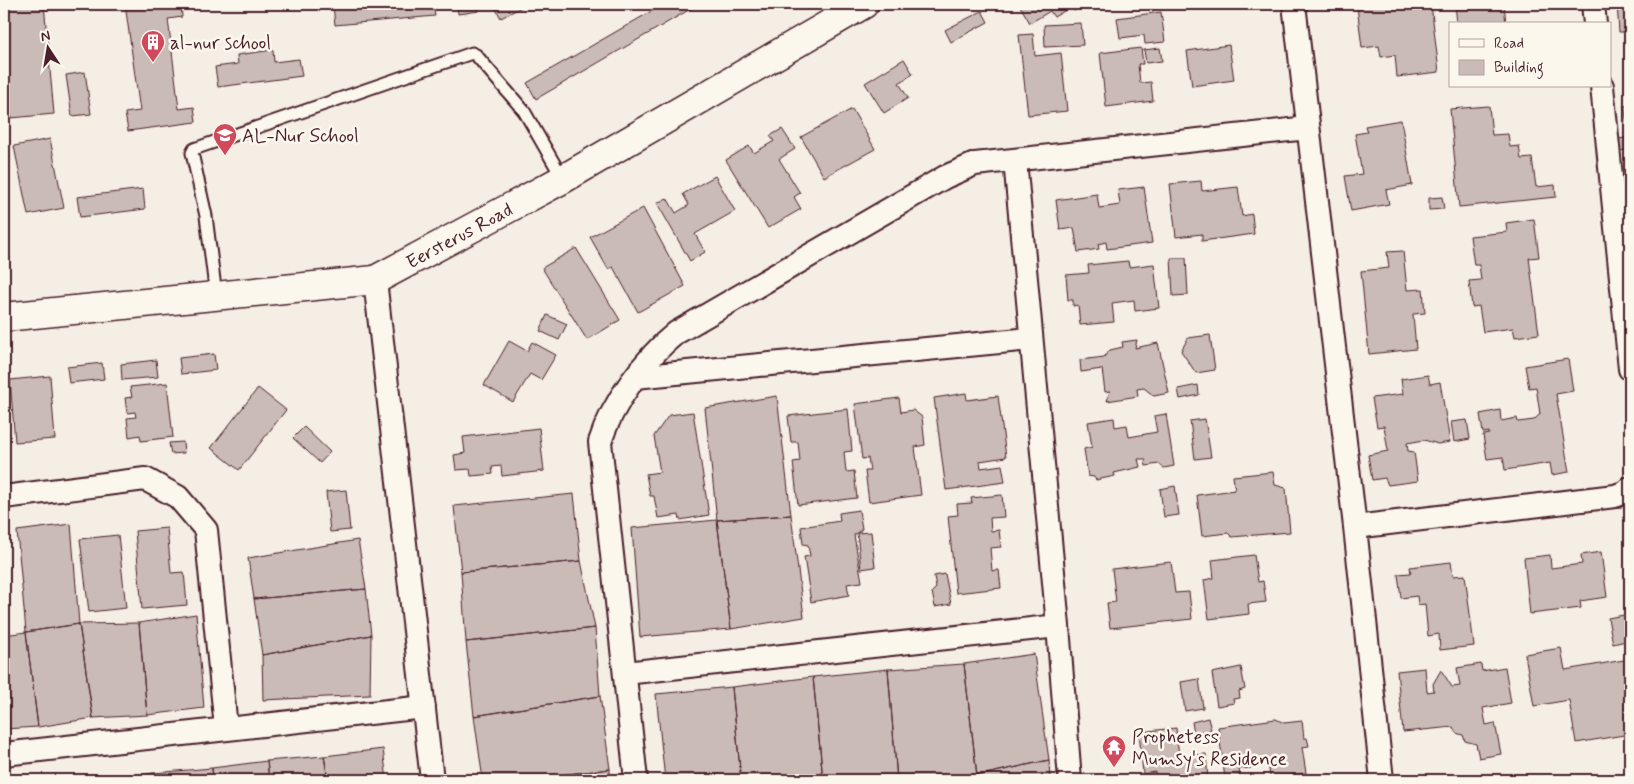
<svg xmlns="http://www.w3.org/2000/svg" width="1634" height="784" font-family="Mynerve,sans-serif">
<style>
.building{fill:#cabbb6;stroke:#4a1f2b}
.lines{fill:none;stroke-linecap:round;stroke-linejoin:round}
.service-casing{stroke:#4a1f2b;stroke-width:15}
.minor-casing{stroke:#4a1f2b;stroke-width:26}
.tertiary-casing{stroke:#4a1f2b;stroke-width:31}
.service{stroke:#fbf7ec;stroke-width:11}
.minor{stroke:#fbf7ec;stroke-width:22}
.tertiary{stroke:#fbf7ec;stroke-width:28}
.labels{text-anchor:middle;stroke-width:5;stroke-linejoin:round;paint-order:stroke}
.poi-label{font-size:19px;fill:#4a1f2b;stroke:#fbf7ec;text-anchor:start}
.street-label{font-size:19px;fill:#4a1f2b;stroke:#fbf7ec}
</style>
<rect width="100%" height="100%" fill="#f4eee4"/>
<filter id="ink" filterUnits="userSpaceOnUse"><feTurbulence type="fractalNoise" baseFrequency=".02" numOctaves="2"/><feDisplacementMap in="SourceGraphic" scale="10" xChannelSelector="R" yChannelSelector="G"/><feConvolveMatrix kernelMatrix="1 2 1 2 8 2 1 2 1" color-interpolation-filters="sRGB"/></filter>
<g filter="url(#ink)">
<path class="building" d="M 4,4 L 44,4 L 54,114 L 11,118 L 4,42 Z
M 125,4 L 181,4 L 182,17 L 168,19 L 179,109 L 194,107 L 196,122 L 128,131 L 125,113 L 140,111 Z
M 333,4 L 433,4 L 435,16 L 335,25 Z
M 457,4 L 478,4 L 479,11 L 458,14 Z
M 493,4 L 527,4 L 501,18 Z
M 664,4 L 699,4 L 536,99 L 527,83 Z
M 1019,4 L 1086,4 L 1074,11 L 1071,7 L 1054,17 L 1050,11 L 1030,23 Z
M 1376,4 L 1431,4 L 1439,72 L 1397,77 L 1395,55 L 1381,57 L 1379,46 L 1362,48 L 1357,6 Z
M 1455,4 L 1504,4 L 1506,24 L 1457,24 Z
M 1617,4 L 1630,4 L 1630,62 L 1627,63 L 1625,32 L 1619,32 Z
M 982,11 L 988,22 L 951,42 L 945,30 Z
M 1161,12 L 1165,42 L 1145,44 L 1144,35 L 1120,38 L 1117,18 Z
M 1081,23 L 1083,45 L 1045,47 L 1044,25 Z
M 1033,34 L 1035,56 L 1061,53 L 1067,111 L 1028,115 L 1019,35 Z
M 1229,45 L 1234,80 L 1192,86 L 1187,51 Z
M 1141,48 L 1143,64 L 1138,64 L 1140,83 L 1151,82 L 1153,101 L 1106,107 L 1100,53 Z
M 1160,48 L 1162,61 L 1146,63 L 1144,50 Z
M 273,50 L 274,62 L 299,59 L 302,76 L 218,87 L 215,67 L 238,64 L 237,55 Z
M 904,59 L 913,74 L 899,83 L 908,98 L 884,113 L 865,83 Z
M 85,72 L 91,114 L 72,116 L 66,75 Z
M 1630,105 L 1630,130 L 1628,130 L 1624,106 Z
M 1489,106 L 1492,135 L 1508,134 L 1510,147 L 1519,146 L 1521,159 L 1532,158 L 1536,187 L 1555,185 L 1556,197 L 1459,207 L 1450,109 Z
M 852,109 L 875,149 L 824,177 L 801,137 Z
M 1401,120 L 1412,185 L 1386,190 L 1389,204 L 1351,211 L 1345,176 L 1362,174 L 1355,134 L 1367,132 L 1365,126 Z
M 782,129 L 795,149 L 779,159 L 800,193 L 794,197 L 801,209 L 768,228 L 726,160 L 749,146 L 754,153 L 774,141 L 770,136 Z
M 1630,137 L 1630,149 L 1620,151 L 1619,139 Z
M 50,139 L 64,208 L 28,215 L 14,146 Z
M 715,176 L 735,211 L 695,234 L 705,252 L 690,261 L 657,203 L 667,198 L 676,213 L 689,205 L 683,194 Z
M 1201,181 L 1202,191 L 1238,187 L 1242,216 L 1252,214 L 1254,234 L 1202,241 L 1202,234 L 1176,237 L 1170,184 Z
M 1144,187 L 1152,243 L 1107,249 L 1106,242 L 1098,244 L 1099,249 L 1078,252 L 1074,228 L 1060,230 L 1056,200 L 1097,194 L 1099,208 L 1120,205 L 1118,190 Z
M 143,189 L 145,209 L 80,217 L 77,197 Z
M 1442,197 L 1444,209 L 1429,210 L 1429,198 Z
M 643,208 L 685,286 L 638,312 L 613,267 L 608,269 L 590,237 Z
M 1534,219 L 1539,257 L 1529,258 L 1539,334 L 1515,337 L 1513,328 L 1483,332 L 1479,306 L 1472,307 L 1469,281 L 1481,280 L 1479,265 L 1474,265 L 1470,236 L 1507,232 L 1506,223 Z
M 576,248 L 620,320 L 587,340 L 542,268 Z
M 1403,251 L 1407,290 L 1423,289 L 1425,313 L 1413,314 L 1416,349 L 1369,354 L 1361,271 L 1389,268 L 1387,252 Z
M 1171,258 L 1186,258 L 1188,295 L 1173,296 Z
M 1128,261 L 1129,267 L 1154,264 L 1159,308 L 1135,311 L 1134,300 L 1112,303 L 1114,322 L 1080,325 L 1078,305 L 1073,306 L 1073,300 L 1068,300 L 1066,275 L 1089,273 L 1088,265 Z
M 547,315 L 567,324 L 559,340 L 540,331 Z
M 1210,335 L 1215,370 L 1196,373 L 1181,351 L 1188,338 Z
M 1137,340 L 1135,348 L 1158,343 L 1169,393 L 1154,396 L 1144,388 L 1137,389 L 1138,396 L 1107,401 L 1110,391 L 1105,392 L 1102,369 L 1081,372 L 1080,360 L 1104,357 L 1110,350 L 1123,347 L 1122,342 Z
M 509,341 L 527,351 L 532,342 L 556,355 L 541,380 L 530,374 L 513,402 L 484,385 Z
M 214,354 L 216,370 L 181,374 L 179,358 Z
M 1568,359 L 1573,391 L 1556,394 L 1569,472 L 1552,475 L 1550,463 L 1505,470 L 1503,457 L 1487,459 L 1483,435 L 1489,434 L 1489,432 L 1483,433 L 1480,414 L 1500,410 L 1501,421 L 1517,418 L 1518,422 L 1534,420 L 1540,414 L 1536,387 L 1529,388 L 1525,366 Z
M 156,360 L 158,377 L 122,380 L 121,364 Z
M 102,363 L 104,379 L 69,383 L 67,367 Z
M 1428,375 L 1430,384 L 1440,382 L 1450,442 L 1438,444 L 1424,440 L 1407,443 L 1408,451 L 1414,452 L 1418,481 L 1388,485 L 1385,478 L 1372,480 L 1368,455 L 1388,451 L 1384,426 L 1377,427 L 1372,398 L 1403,394 L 1401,379 Z
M 50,376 L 55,439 L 15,442 L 10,380 Z
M 167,383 L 173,437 L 141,441 L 140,435 L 129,437 L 127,418 L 136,417 L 135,412 L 127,413 L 125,398 L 132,397 L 130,387 Z
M 1198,385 L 1199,395 L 1180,399 L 1178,389 Z
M 258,388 L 286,410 L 239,470 L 211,448 Z
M 966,393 L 967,400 L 998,396 L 1006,457 L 980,461 L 981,468 L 1002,465 L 1005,482 L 946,490 L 934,398 Z
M 777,396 L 791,515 L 717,520 L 705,408 Z
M 899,398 L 901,412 L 913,410 L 922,417 L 925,445 L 915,447 L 921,495 L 869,502 L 865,471 L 870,471 L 868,458 L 862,459 L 855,404 Z
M 848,409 L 852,451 L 844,452 L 846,472 L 854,471 L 857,498 L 798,505 L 793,462 L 800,461 L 798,442 L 791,442 L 788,416 Z
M 693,412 L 709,515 L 680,520 L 679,515 L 658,518 L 654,496 L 650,496 L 646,474 L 660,472 L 654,436 L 669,415 Z
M 1166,414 L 1174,466 L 1164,468 L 1159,464 L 1146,466 L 1145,459 L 1138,459 L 1140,467 L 1114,473 L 1115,476 L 1096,480 L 1094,477 L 1088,476 L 1084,449 L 1092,447 L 1088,422 L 1114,418 L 1115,427 L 1127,425 L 1129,437 L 1157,432 L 1154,416 Z
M 1205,419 L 1211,457 L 1195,459 L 1190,421 Z
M 1467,420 L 1470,439 L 1454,442 L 1451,422 Z
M 304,427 L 330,452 L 320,463 L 293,438 Z
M 539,428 L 544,471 L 502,476 L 501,466 L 492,467 L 493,474 L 471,476 L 470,469 L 456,470 L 454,455 L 465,453 L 463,437 Z
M 183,442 L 184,453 L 171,454 L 169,443 Z
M 1273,472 L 1275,485 L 1286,488 L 1290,532 L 1232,537 L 1228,533 L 1202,536 L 1197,495 L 1235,490 L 1233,476 Z
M 1175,486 L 1179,515 L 1164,517 L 1160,489 Z
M 346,490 L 350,530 L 330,532 L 326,492 Z
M 574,494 L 581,561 L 461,572 L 454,506 Z
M 1002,495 L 1004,517 L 990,518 L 991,531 L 999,530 L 1001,547 L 990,548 L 992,571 L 999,570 L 1001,588 L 956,593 L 948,516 L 958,515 L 957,504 L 972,503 L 971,498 Z
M 859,510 L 862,529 L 854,535 L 862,582 L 847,584 L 849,595 L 811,602 L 804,557 L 810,556 L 808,545 L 803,544 L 801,527 L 840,521 L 839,513 Z
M 791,515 L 804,617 L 731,629 L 717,520 Z
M 717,520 L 731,629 L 640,637 L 632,528 Z
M 71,524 L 79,624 L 26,632 L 17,531 Z
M 167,528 L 171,573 L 184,572 L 187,605 L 142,609 L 135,531 Z
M 871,532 L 875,567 L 861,569 L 857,533 Z
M 118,535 L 126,608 L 89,612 L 80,539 Z
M 358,540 L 366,589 L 254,599 L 248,558 Z
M 1601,552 L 1607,597 L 1580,601 L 1581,608 L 1530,614 L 1524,558 L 1550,555 L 1551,568 L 1582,564 L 1581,555 Z
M 1254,555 L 1258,582 L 1263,581 L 1266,602 L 1248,604 L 1249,614 L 1209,619 L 1204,580 L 1214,578 L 1212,560 Z
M 581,561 L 595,628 L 466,642 L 461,572 Z
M 1171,562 L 1175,593 L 1189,592 L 1192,619 L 1110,628 L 1107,603 L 1116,602 L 1112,569 Z
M 1451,562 L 1453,576 L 1465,575 L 1474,646 L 1440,650 L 1439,634 L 1428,636 L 1425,604 L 1418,605 L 1417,596 L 1401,598 L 1398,574 L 1411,573 L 1410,567 Z
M 945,574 L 951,604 L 935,607 L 932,592 L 936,588 L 934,576 Z
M 366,589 L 371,635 L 262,655 L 254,599 Z
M 196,614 L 204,708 L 147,715 L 139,623 Z
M 1629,614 L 1630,640 L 1613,644 L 1608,618 Z
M 139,623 L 147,715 L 93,718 L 79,624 Z
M 79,624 L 93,718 L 38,727 L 26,632 Z
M 595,628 L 600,696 L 474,716 L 466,642 Z
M 26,632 L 38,727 L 4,729 L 4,635 Z
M 371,635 L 370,695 L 263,700 L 262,655 Z
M 1561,648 L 1565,670 L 1630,659 L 1630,734 L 1576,743 L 1569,700 L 1534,706 L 1525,654 Z
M 1034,654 L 1049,760 L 977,776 L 964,664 Z
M 964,664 L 977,776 L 936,780 L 897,780 L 888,669 Z
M 1481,664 L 1482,671 L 1505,667 L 1511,703 L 1483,708 L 1486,725 L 1495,723 L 1501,754 L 1479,758 L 1476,744 L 1465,741 L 1463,735 L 1456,733 L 1453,727 L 1403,732 L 1397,671 L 1425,668 L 1427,692 L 1434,691 L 1433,684 L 1441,670 L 1452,687 L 1460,686 L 1457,668 Z
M 1241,667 L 1245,689 L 1239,691 L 1240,698 L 1233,699 L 1234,703 L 1217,706 L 1212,673 Z
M 888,669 L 897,780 L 823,780 L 813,677 Z
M 813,677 L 823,780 L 741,780 L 732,687 Z
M 1199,679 L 1203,708 L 1185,711 L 1181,682 Z
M 732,687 L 741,780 L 665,780 L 656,694 Z
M 600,696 L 610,769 L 518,780 L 483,780 L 474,716 Z
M 1208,718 L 1211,730 L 1194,733 L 1192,722 Z
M 1276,719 L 1284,723 L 1302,721 L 1304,738 L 1307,738 L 1309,746 L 1302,747 L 1306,773 L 1270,778 L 1268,760 L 1250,763 L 1251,768 L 1239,769 L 1240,776 L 1225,778 L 1218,727 Z
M 1176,728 L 1179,757 L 1206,754 L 1208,780 L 1156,780 L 1155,772 L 1143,774 L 1139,732 Z
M 383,749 L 387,780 L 328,780 L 324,756 Z
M 324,756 L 328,780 L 269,780 L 267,761 Z
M 1049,760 L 1050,780 L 977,780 L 977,776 Z
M 267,761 L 269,780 L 213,780 L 212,768 Z
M 212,768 L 213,780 L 154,780 L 153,773 Z
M 610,769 L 610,780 L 518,780 Z
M 153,773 L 154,780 L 112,780 Z
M 977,776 L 977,780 L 936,780 Z"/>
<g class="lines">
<g class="service-casing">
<path id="service" d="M 216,296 L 206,216 L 192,153 L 194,149 L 472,53 L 476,55 L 524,111 L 563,179"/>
</g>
<g class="minor-casing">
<path id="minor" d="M 1294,4 L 1355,527 L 1382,780
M 1593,4 L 1595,24
M 1602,86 L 1630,369
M 1015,160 L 1058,626 L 1070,780
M 375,280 L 432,780
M 635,377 L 1031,339
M 4,497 L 145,479 L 178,497 L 206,530 L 226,728
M 1355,527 L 1615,496 L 1626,492 L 1630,488
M 625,673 L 1058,626
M 4,754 L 424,707
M 636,780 L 600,442 C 612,404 645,358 676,333 L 945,177 L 975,164 L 1308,128"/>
</g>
<g class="tertiary-casing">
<g id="tertiary">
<path id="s1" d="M 4,317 L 375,280 L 563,179 L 864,4"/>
</g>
</g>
<use href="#service" class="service"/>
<use href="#minor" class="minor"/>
<use href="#tertiary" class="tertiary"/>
</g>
</g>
<defs>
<g id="building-pin" transform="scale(1.25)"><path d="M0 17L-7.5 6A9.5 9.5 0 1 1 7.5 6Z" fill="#d1495b" stroke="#fbf7ec"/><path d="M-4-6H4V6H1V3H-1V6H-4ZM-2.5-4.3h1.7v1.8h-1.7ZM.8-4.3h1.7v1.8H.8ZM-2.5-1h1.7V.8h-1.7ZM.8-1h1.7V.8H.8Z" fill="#fff"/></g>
<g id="school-pin" transform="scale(1.25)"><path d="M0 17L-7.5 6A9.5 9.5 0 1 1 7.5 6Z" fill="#d1495b" stroke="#fbf7ec"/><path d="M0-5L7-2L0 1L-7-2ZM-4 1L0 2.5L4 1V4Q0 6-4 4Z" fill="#fff"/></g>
<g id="temple-pin" transform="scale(1.25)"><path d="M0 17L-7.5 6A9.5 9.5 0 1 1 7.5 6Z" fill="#d1495b" stroke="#fbf7ec"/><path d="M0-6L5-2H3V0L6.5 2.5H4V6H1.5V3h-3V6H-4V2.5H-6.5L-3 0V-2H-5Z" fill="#fff"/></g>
</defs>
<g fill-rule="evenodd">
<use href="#building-pin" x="153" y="42"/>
<use href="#school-pin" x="225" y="135"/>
<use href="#temple-pin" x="1114" y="747"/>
</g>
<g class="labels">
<g class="poi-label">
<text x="170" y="49">al-nur school</text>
<text x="242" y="142">AL-Nur School</text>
<text x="1132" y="743">Prophetess<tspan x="1132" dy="22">Mumsy's Residence</tspan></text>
</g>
<g class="street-label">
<text dy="7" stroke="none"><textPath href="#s1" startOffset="468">Eersterus Road</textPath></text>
</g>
</g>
<rect width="1634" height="784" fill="none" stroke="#fbf7ec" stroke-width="20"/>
<rect x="10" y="10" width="1614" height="764" fill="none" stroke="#4a1f2b" stroke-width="2" filter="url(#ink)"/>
<rect x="1449" y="22" width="162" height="65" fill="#fbf7ec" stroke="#b4a19f"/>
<rect x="1459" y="39" width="25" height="8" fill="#fbf7ec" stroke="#b4a19f"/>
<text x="1494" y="48" font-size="15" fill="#4a1f2b">Road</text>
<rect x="1459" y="60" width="25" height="15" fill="#cabbb6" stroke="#b4a19f"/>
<text x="1494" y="72" font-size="15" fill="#4a1f2b">Building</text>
<g transform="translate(48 48) rotate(348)" stroke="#fbf7ec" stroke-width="4" paint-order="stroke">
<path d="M0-4L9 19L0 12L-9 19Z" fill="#4a1f2b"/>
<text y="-8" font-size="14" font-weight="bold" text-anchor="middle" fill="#4a1f2b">N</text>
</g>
</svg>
